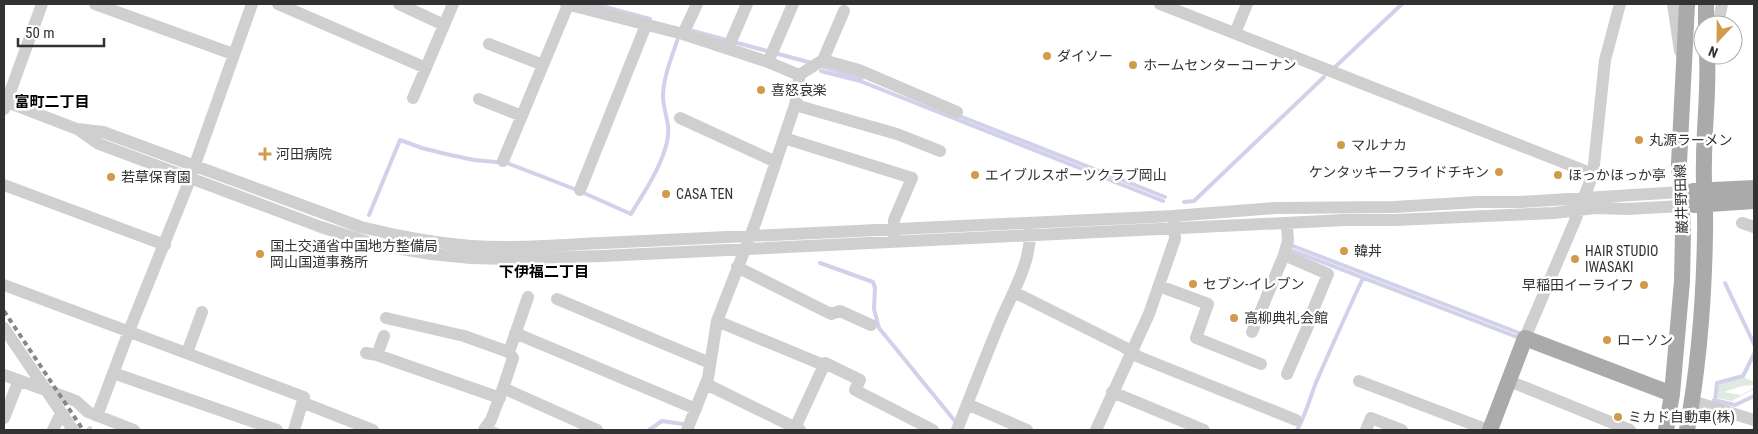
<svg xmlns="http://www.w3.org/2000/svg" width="1758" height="434" font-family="'Roboto Condensed','Noto Sans JP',sans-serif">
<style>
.green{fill:#dfeae0}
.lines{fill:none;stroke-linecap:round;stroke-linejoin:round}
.stream{stroke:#d2d1ea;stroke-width:4}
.minor{stroke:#cfcfcf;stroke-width:12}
.major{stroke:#aaa;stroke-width:16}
.rail{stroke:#878787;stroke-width:4;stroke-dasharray:5 4;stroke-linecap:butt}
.poi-dot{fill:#d29a4b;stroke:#fff;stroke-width:2}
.labels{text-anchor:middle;stroke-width:5;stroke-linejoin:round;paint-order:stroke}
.poi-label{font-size:14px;fill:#323232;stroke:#fff;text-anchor:start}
.street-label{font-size:14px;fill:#323232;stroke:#fff}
.neighbourhood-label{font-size:15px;font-weight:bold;fill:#000;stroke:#fff}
</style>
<rect width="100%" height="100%" fill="#fff"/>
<path class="green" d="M 1743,377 L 1754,382 L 1754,385 L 1742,386 L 1724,392 L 1741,395 L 1754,388 L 1754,389 L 1732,401 L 1717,398 L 1718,385 Z"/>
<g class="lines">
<path class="stream" d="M 594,4 L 650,19
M 693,31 L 812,63
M 821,66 L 862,78
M 1335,67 L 1402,4
M 821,71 L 860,81 L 1163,201
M 957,115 L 1165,197
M 1184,202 L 1194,201 L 1324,77
M 369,215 L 400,140 L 422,148 L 446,154 L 474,160 L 507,163 L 577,190 L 631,214 C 644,192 661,168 667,142 C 671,124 664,114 663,97 C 663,77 672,57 678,38
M 1293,246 L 1519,333 L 1520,336
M 1291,250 L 1517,337 L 1520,336
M 820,263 L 873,282 L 875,288 L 874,309 L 879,328 L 954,420
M 1725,283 L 1754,344
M 1714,400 L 1735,405 L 1754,396
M 1715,400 L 1717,383 L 1743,376 L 1754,354
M 493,428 L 498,430
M 88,430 L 90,428
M 649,430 L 662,421 L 683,424
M 1297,430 C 1306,415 1310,397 1317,380 C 1332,346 1347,312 1363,278"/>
<path class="minor" d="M 95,4 L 233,54
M 278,4 L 426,68
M 399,4 L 444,25
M 566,4 L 683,34 L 768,62 L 799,75
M 1160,4 L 1593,174
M 1673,4 L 1680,51
M 1718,25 L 1722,4
M 1235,33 L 1247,4
M 683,34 L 697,4
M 489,44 L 543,65
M 728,48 L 747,4
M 823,60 L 844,11
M 768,62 L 793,4
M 799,75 L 823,60 L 859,70 L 957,112
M 413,98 L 453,4
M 479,99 L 522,116
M 4,101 L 77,129 L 103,132 L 361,227 C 397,236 434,243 471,246 C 514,249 559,245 602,243 L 1173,216 L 1276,208 L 1394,207 L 1477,202 L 1520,202 L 1681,192
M 795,105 L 897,134 L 940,151
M 4,109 L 42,4
M 680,118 L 776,162
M 79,130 L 99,144 L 321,227 L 377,245 L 431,254 L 471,258 L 511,259 L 602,256 L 1345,220 L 1394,220 L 1554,213 L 1595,208 L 1627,209 L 1682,206
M 784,138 L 912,178 L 894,220 L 894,237
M 503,161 L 568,5
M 4,185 L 165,245
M 580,190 L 646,25
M 1742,223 L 1754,227
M 1284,255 L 1288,241 L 1287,224
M 737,267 L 831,314 L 840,311 L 871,325
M 4,285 L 304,397 L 294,430
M 1159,286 L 1208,304 L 1196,338 L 1261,364
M 1014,292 L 1124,347 L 1139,357 L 1296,420
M 557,299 L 710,363
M 386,318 L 464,336 L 509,352 L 513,358 L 503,388
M 717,321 L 821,364 L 825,363 L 860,380 L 855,390 L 933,430
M 4,328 L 73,430
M 1252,332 L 1284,255 L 1328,274 L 1313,310 L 1311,319 L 1287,374
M 515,333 L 696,409
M 1525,338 L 1574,223 L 1593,174 L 1605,60 L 1620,4
M 509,352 L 528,297
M 187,353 L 202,312
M 366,353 L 377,355 L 500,398
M 377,355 L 384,336
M 113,373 L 277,430
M 4,375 L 68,398 L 76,401 L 88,412 L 134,430
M 1359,381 L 1488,430
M 1509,381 L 1630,430
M 706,384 L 800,430
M 1112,392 L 1204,430
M 1692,401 L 1754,420
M 304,403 L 373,430
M 967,404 L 1027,430
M 97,416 L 129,331 L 187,187 L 252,4
M 4,418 L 19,380
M 795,428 L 825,363
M 53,430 L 61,413
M 484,430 L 491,420 L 503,388 L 597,430
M 687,430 L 708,378 L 717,321 L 756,221 L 795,105 L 799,87 L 799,75
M 957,430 C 971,394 985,358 1000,322 C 1013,291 1032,262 1030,227
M 1096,430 L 1149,314 L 1175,239 L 1174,221
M 1366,430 L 1371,418 L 1402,430"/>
<path class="major" d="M 1706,25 L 1706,4
M 1693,191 L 1754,188
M 1694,205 L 1754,201
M 1490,430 L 1525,338 L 1672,394
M 1666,430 L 1672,394 L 1682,281 L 1683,231 L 1679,163 L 1687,4
M 1687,430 C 1699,365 1704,299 1705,234 C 1706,210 1703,185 1704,161 C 1704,126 1709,90 1707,55"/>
<path class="rail" d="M 4,311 L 83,430"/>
</g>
<g class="poi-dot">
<circle cx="1047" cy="56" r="5"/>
<circle cx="1133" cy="65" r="5"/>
<circle cx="761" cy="90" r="5"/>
<circle cx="1639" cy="140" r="5"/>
<circle cx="1341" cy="145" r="5"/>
<path d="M262.5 146.5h5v5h5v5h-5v5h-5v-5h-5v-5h5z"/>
<circle cx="1499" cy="172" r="5"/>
<circle cx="975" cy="175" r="5"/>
<circle cx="1558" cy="175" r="5"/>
<circle cx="111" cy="177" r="5"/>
<circle cx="666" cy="194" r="5"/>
<circle cx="1344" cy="251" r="5"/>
<circle cx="260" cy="254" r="5"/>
<circle cx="1575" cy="259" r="5"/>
<circle cx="1193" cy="284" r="5"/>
<circle cx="1644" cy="285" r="5"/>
<circle cx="1234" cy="318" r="5"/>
<circle cx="1607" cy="340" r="5"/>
<circle cx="1618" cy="417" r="5"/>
</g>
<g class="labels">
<g class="poi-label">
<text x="1057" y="61">ダイソー</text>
<text x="1143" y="70">ホームセンターコーナン</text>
<text x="771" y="95">喜怒哀楽</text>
<text x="1649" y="145">丸源ラーメン</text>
<text x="1351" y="150">マルナカ</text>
<text x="276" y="159">河田病院</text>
<text x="1489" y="177" text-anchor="end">ケンタッキーフライドチキン</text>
<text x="985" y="180">エイブルスポーツクラブ岡山</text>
<text x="1568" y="180">ほっかほっか亭</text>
<text x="121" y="182">若草保育園</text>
<text x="676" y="199">CASA TEN</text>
<text x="270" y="251">国土交通省中国地方整備局<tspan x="270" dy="16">岡山国道事務所</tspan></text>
<text x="1354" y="256">韓丼</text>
<text x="1585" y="256">HAIR STUDIO<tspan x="1585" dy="16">IWASAKI</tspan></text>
<text x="1203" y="289">セブン-イレブン</text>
<text x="1634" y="290" text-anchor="end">早稲田イーライフ</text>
<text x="1244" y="323">高柳典礼会館</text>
<text x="1617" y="345">ローソン</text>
<text x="1628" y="422">ミカド自動車(株)</text>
</g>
<g class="street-label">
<text transform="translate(1681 199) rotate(-92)" y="5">巌井野田線</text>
</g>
<g class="neighbourhood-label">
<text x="52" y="107">富町二丁目</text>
<text x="544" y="277">下伊福二丁目</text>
</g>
</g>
<rect width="1758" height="434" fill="none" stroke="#323232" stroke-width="10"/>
<g transform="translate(1718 40) rotate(202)"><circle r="24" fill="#ffffff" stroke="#adadad"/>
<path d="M0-4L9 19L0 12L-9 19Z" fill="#d29a4b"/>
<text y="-8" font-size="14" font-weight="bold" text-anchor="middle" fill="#323232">N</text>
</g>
<path d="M18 38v8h86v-8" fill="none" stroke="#323232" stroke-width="2.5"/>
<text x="25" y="38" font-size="15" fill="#323232" stroke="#ffffff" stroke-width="4" paint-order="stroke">50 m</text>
</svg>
